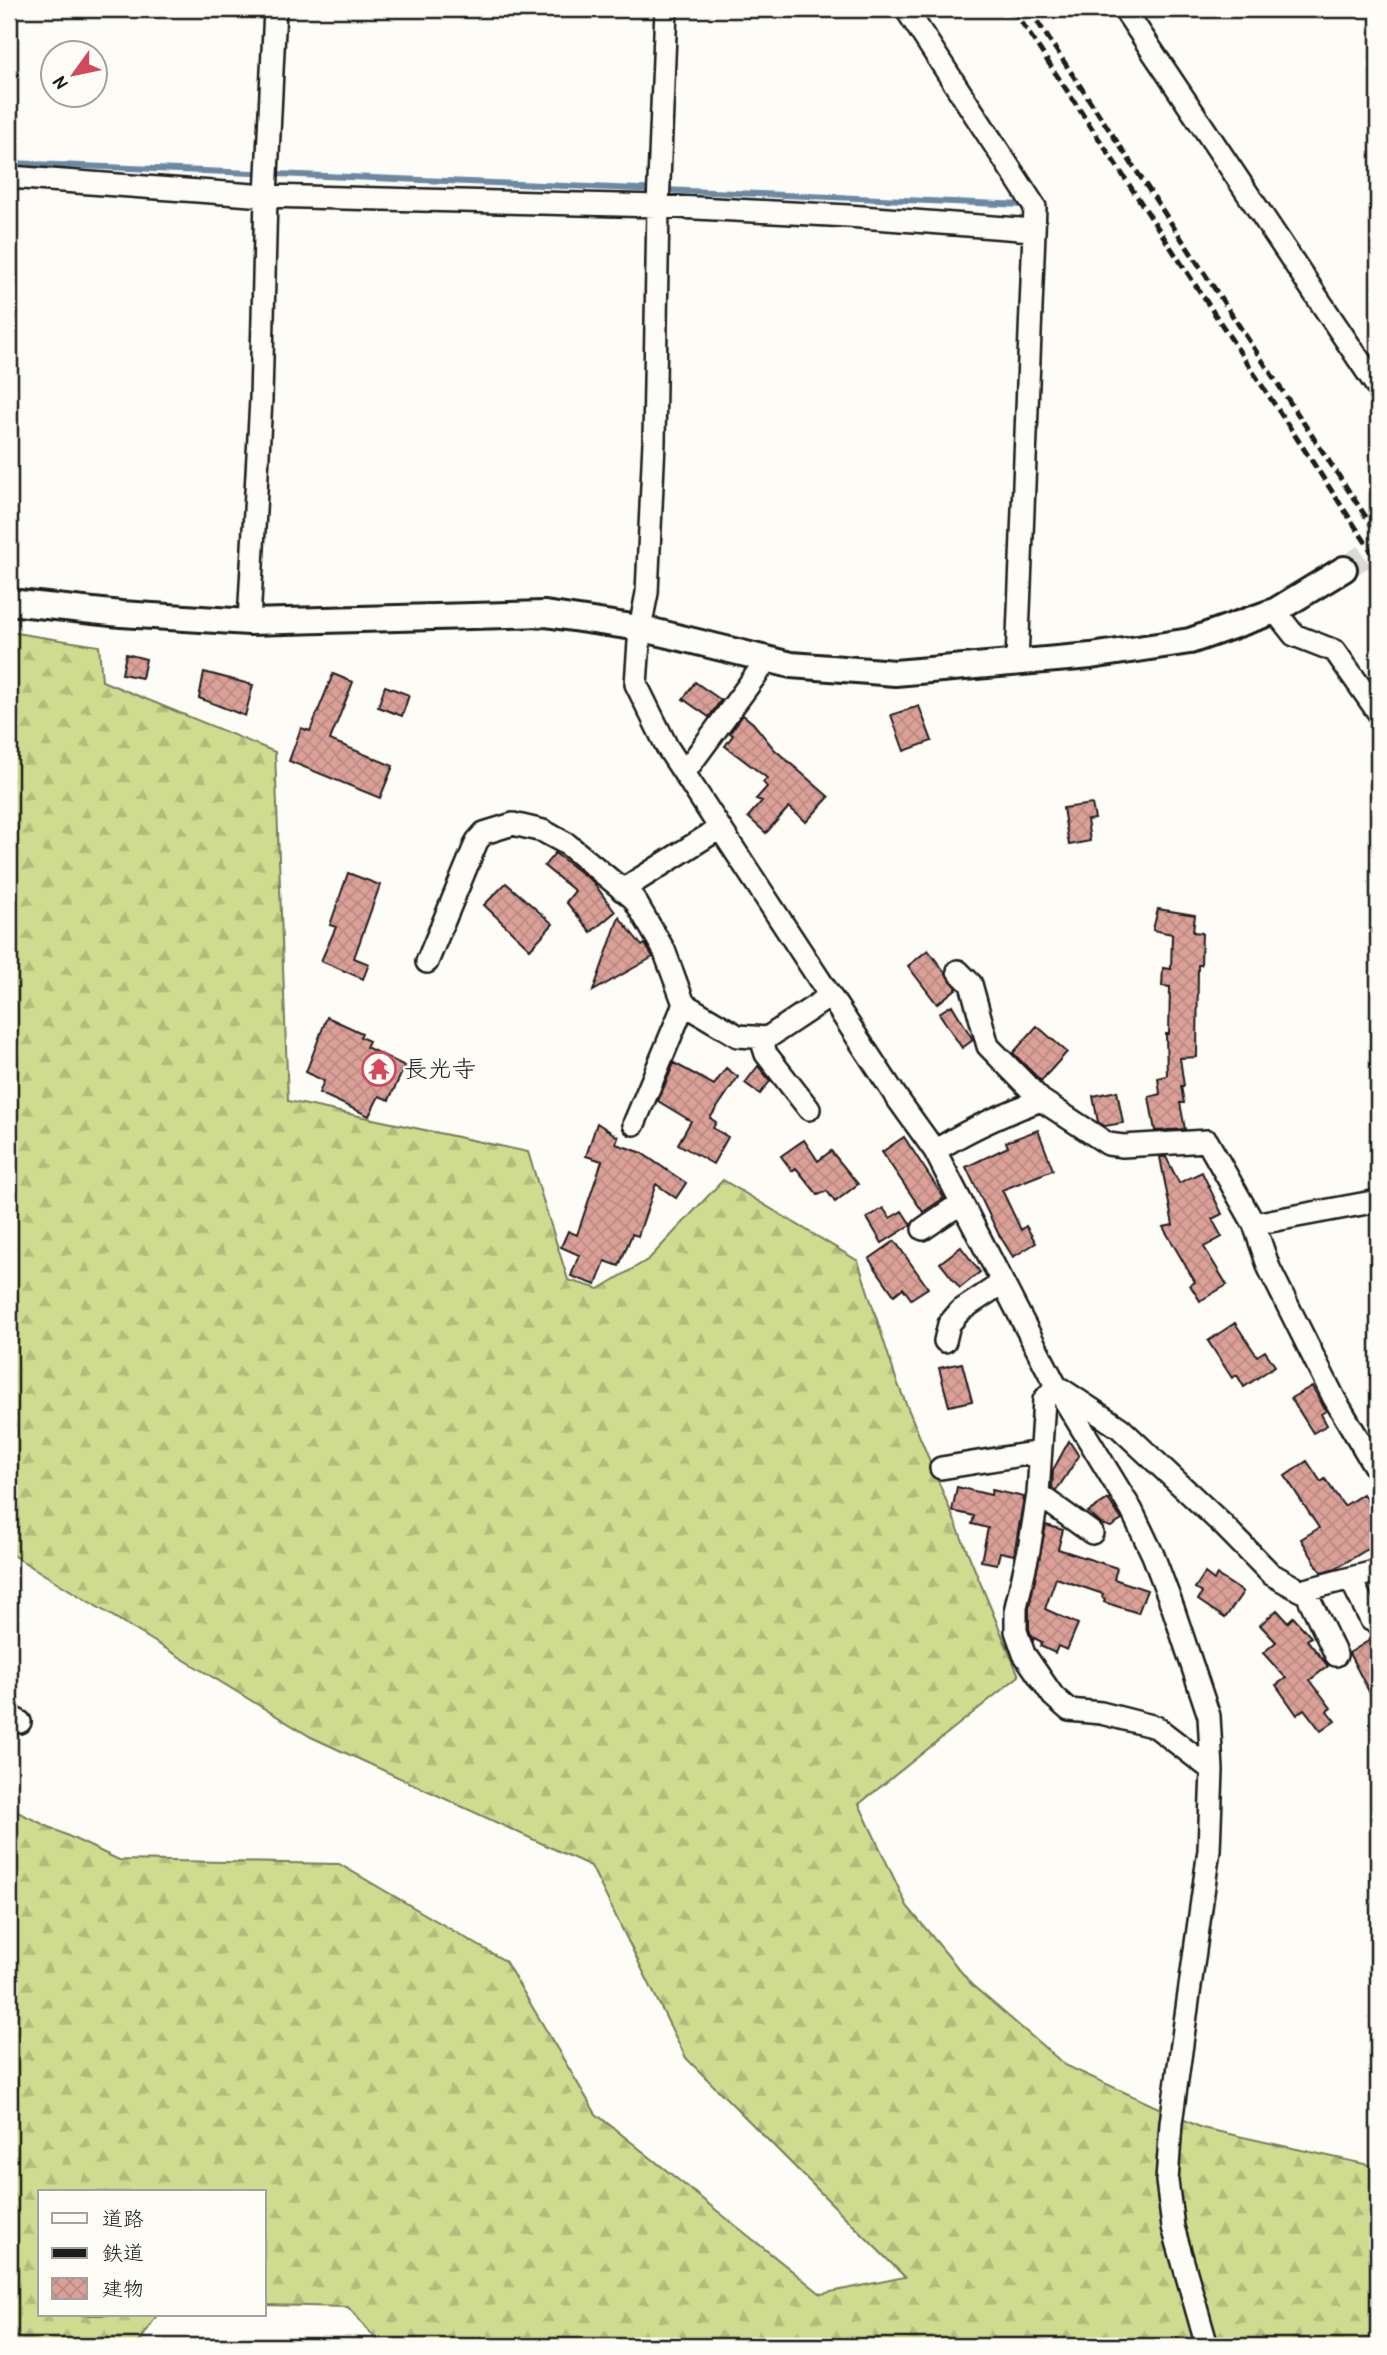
<svg xmlns="http://www.w3.org/2000/svg" width="1387" height="2355" font-family="'Patrick Hand','Klee One',sans-serif">
<style>
.forest{fill:url(#forest-firs);stroke:#767c56;stroke-width:2}
.lines{fill:none;stroke-linecap:round;stroke-linejoin:round}
.stream{stroke:#6c89a4;stroke-width:6}
.building{fill:url(#building-cross-hatch);stroke:#1c1c1c;stroke-width:2}
.tertiary-tunnel{stroke:#dbdad6;stroke-width:24;stroke-dasharray:24 12;stroke-linecap:butt}
.minor-casing{stroke:#1c1c1c;stroke-width:26}
.tertiary-casing{stroke:#1c1c1c;stroke-width:30}
.minor{stroke:#fdfcf7;stroke-width:21}
.tertiary{stroke:#fdfcf7;stroke-width:24}
.rail{stroke:#1c1c1c;stroke-width:5;stroke-dasharray:10 5;stroke-linecap:butt}
.labels{text-anchor:middle;stroke-width:5;stroke-linejoin:round;paint-order:stroke}
.poi-label{font-size:24px;fill:#1c1c1c;stroke:#fdfcf7;text-anchor:start}
</style>
<defs>
<pattern id="forest-firs" width="22" height="20" patternUnits="userSpaceOnUse" patternTransform="scale(1.75)"><rect width="22" height="20" fill="#cfdc8f"/><path d="M5 1l3.5 6h-7zM16 11l3.5 6h-7z" fill="#b1bc7b"/></pattern>
<pattern id="building-cross-hatch" width="8" height="8" patternUnits="userSpaceOnUse" patternTransform="scale(1.75)"><rect width="8" height="8" fill="#dba198"/><path d="M0 0l8 8M0 8l8-8" fill="none" stroke="#bb8a82"/></pattern>
</defs>
<rect width="100%" height="100%" fill="#fdfcf7"/>
<filter id="ink" filterUnits="userSpaceOnUse"><feTurbulence type="fractalNoise" baseFrequency=".0143" numOctaves="2"/><feDisplacementMap in="SourceGraphic" scale="14" xChannelSelector="R" yChannelSelector="G"/><feConvolveMatrix kernelMatrix="1 2 1 2 8 2 1 2 1" color-interpolation-filters="sRGB"/></filter>
<g filter="url(#ink)">
<path class="forest" d="M 9,632 L 99,646 L 102,681 L 275,752 L 288,1101 L 528,1152 L 568,1280 L 599,1289 L 649,1259 L 723,1180 L 858,1261 L 897,1382 L 1019,1676 L 859,1804 L 907,1906 L 972,1985 L 1065,2065 L 1202,2128 L 1378,2167 L 1378,2346 L 382,2346 L 348,2307 L 264,2305 L 264,2192 L 40,2192 L 40,2315 L 157,2315 L 137,2346 L 9,2346 L 9,1808 L 119,1860 L 339,1864 L 505,1961 L 596,2114 L 821,2294 L 905,2277 L 686,2058 L 591,1866 L 311,1737 L 9,1553 Z"/>
<g class="lines">
<path class="stream" d="M 9,163 L 36,164
M 33,164 L 1025,205"/>
</g>
<path class="building" d="M 126,654 L 146,659 L 142,678 L 122,674 Z
M 204,672 L 253,685 L 245,716 L 199,698 Z
M 333,674 L 353,682 L 330,740 L 393,766 L 380,798 L 289,761 L 301,728 L 310,731 Z
M 695,682 L 721,700 L 709,717 L 683,699 Z
M 385,686 L 409,695 L 402,716 L 378,707 Z
M 919,706 L 932,741 L 904,751 L 891,715 Z
M 743,715 L 753,723 L 774,749 L 829,797 L 806,822 L 789,807 L 766,833 L 748,817 L 762,801 L 756,799 L 767,787 L 763,782 L 767,778 L 725,746 L 733,735 L 730,733 Z
M 1092,804 L 1095,819 L 1087,820 L 1090,841 L 1069,845 L 1063,808 Z
M 555,853 L 593,882 L 615,912 L 591,932 L 566,902 L 575,891 L 544,866 Z
M 348,873 L 380,885 L 354,958 L 369,964 L 363,979 L 321,961 L 336,927 L 330,925 Z
M 506,883 L 553,924 L 530,949 L 484,905 Z
M 1158,909 L 1195,915 L 1193,932 L 1202,933 L 1201,965 L 1198,965 L 1197,1057 L 1180,1058 L 1184,1086 L 1181,1086 L 1184,1103 L 1180,1103 L 1185,1129 L 1155,1131 L 1149,1097 L 1160,1094 L 1158,1078 L 1167,1076 L 1166,1034 L 1169,1034 L 1170,987 L 1162,986 L 1163,968 L 1171,969 L 1172,934 L 1153,930 Z
M 619,917 L 642,946 L 645,944 L 653,957 L 593,991 Z
M 928,950 L 957,988 L 937,1004 L 908,966 Z
M 952,1005 L 973,1040 L 962,1048 L 939,1013 Z
M 327,1017 L 362,1033 L 360,1037 L 369,1041 L 366,1047 L 405,1066 L 389,1100 L 379,1096 L 369,1116 L 319,1093 L 324,1081 L 306,1072 Z
M 1037,1026 L 1067,1052 L 1041,1081 L 1013,1053 Z
M 674,1063 L 714,1085 L 726,1068 L 738,1077 L 710,1118 L 716,1122 L 713,1128 L 728,1137 L 713,1164 L 678,1144 L 691,1121 L 658,1101 Z
M 758,1066 L 770,1081 L 760,1094 L 745,1083 Z
M 1117,1091 L 1123,1123 L 1105,1126 L 1098,1122 L 1093,1096 Z
M 597,1123 L 618,1137 L 616,1144 L 640,1152 L 686,1183 L 676,1198 L 656,1184 L 638,1236 L 632,1234 L 619,1266 L 605,1261 L 596,1285 L 571,1276 L 579,1255 L 561,1247 L 568,1231 L 577,1235 L 602,1161 L 586,1156 Z
M 1038,1130 L 1053,1170 L 1002,1190 L 1021,1230 L 1026,1226 L 1036,1243 L 1013,1257 L 998,1233 L 966,1167 L 1008,1147 L 1006,1142 Z
M 904,1137 L 944,1198 L 923,1212 L 882,1152 Z
M 804,1140 L 818,1161 L 831,1151 L 858,1184 L 835,1202 L 827,1191 L 818,1195 L 796,1168 L 792,1171 L 781,1156 Z
M 1160,1157 L 1166,1157 L 1179,1183 L 1202,1172 L 1222,1214 L 1212,1219 L 1222,1237 L 1204,1247 L 1227,1285 L 1200,1301 L 1190,1285 L 1195,1282 L 1163,1227 L 1173,1225 Z
M 883,1208 L 890,1218 L 902,1211 L 911,1225 L 882,1243 L 867,1218 Z
M 895,1241 L 928,1288 L 911,1299 L 903,1288 L 894,1295 L 869,1259 Z
M 961,1247 L 980,1272 L 960,1288 L 940,1263 Z
M 1235,1323 L 1257,1356 L 1265,1351 L 1275,1366 L 1244,1387 L 1237,1375 L 1232,1378 L 1208,1341 Z
M 962,1363 L 972,1401 L 949,1406 L 939,1368 Z
M 1312,1386 L 1326,1411 L 1321,1414 L 1327,1425 L 1313,1433 L 1291,1398 Z
M 1069,1441 L 1079,1456 L 1056,1491 L 1052,1488 L 1053,1470 Z
M 1307,1461 L 1321,1482 L 1325,1479 L 1344,1506 L 1363,1494 L 1378,1518 L 1378,1558 L 1374,1558 L 1368,1549 L 1336,1568 L 1321,1572 L 1301,1539 L 1319,1528 L 1285,1476 Z
M 957,1487 L 991,1495 L 992,1490 L 1024,1497 L 1014,1555 L 1000,1552 L 997,1564 L 981,1561 L 988,1528 L 972,1524 L 974,1516 L 952,1511 Z
M 1108,1499 L 1122,1520 L 1111,1527 L 1101,1524 L 1088,1512 Z
M 1046,1525 L 1063,1530 L 1058,1549 L 1117,1568 L 1114,1579 L 1147,1590 L 1138,1613 L 1104,1602 L 1105,1599 L 1102,1597 L 1103,1594 L 1056,1578 L 1045,1609 L 1078,1624 L 1067,1650 L 1058,1646 L 1055,1653 L 1040,1646 L 1042,1642 L 1034,1638 L 1033,1641 L 1029,1629 L 1029,1608 Z
M 1205,1573 L 1214,1580 L 1217,1575 L 1243,1592 L 1225,1618 L 1198,1600 L 1202,1593 L 1195,1588 Z
M 1277,1610 L 1288,1622 L 1293,1617 L 1311,1637 L 1307,1640 L 1328,1666 L 1310,1680 L 1331,1708 L 1327,1711 L 1335,1721 L 1321,1731 L 1304,1709 L 1297,1715 L 1276,1685 L 1286,1678 L 1263,1653 L 1276,1642 L 1260,1625 Z
M 1378,1635 L 1378,1709 L 1349,1653 Z"/>
<g class="lines">
<path class="tertiary-tunnel" d="M 1344,569 L 1378,547"/>
<g class="minor-casing">
<path id="minor" d="M 666,9 L 658,206 L 654,442 L 647,593 L 640,628 L 636,684 L 667,747 L 897,1098 L 935,1151 L 1056,1386 L 1132,1511 L 1153,1555 L 1173,1608 L 1209,1716 L 1212,1770 L 1209,1850 L 1171,2123 L 1167,2181 L 1173,2227 L 1207,2346
M 906,9 L 1035,207 L 1017,661
M 1124,9 L 1378,388
M 9,177 L 266,196 L 658,206 L 848,216 L 1033,230
M 1275,611 L 1294,635 L 1335,651 L 1378,712
M 249,622 L 261,399 L 266,196 L 275,9
M 684,773 L 767,660
M 622,890 L 720,828
M 427,962 L 477,841 L 484,833 L 513,824 L 543,831 L 567,844 L 634,899 L 664,950 L 684,1004
M 958,971 L 971,984 L 988,1046 L 1041,1100
M 761,1038 L 766,1054 L 809,1109
M 634,1124 L 684,1004 L 738,1036 L 767,1038 L 830,996
M 935,1151 C 968,1129 1003,1114 1041,1100 L 1108,1144 L 1123,1146 L 1207,1141 L 1254,1224 L 1269,1268 L 1334,1398 L 1378,1472
M 1254,1224 L 1378,1201
M 923,1229 L 961,1203
M 945,1341 L 949,1324 L 960,1311 L 1002,1283
M 1056,1386 L 1044,1400 L 1038,1494 L 1029,1550 L 1016,1607 L 1016,1631 L 1024,1654 L 1053,1696 L 1069,1710 L 1101,1713 L 1156,1727 L 1212,1770
M 1061,1389 L 1120,1428 L 1223,1525 L 1271,1574 L 1301,1591 L 1378,1571
M 941,1468 L 1040,1452
M 1038,1494 L 1092,1533
M 1351,1580 L 1371,1620
M 1305,1590 L 1336,1655
M 9,1716 L 20,1722"/>
</g>
<g class="tertiary-casing">
<path id="tertiary" d="M 9,602 L 121,614 L 249,622 L 545,614 L 640,628 L 791,665 L 895,673 L 1091,656 L 1190,641 L 1275,611 L 1344,569"/>
</g>
<use href="#minor" class="minor"/>
<use href="#tertiary" class="tertiary"/>
<path class="rail" d="M 1013,9 L 1378,561
M 1029,9 L 1378,535"/>
</g>
</g>
<defs>
<g id="temple-ring" transform="scale(1.75)"><circle r="9.5" fill="#fdfcf7" stroke="#d1495b" stroke-width="1.5"/><path d="M0-6L5-2H3V0L6.5 2.5H4V6H1.5V3h-3V6H-4V2.5H-6.5L-3 0V-2H-5Z" fill="#d1495b"/></g>
</defs>
<g fill-rule="evenodd">
<use href="#temple-ring" x="379" y="1069"/>
</g>
<g class="labels">
<g class="poi-label">
<text x="404" y="1077">長光寺</text>
</g>
</g>
<rect width="1387" height="2355" fill="none" stroke="#fdfcf7" stroke-width="35"/>
<rect x="18" y="18" width="1352" height="2320" fill="none" stroke="#1c1c1c" stroke-width="2.5" filter="url(#ink)"/>
<rect x="38" y="2190" width="228" height="126" fill="#fdfcf7" stroke="#a3a29f" stroke-width="2"/>
<rect x="52" y="2213" width="35" height="10" fill="#fdfcf7" stroke="#a3a29f" stroke-width="2"/>
<text x="102" y="2226" font-size="21" fill="#1c1c1c">道路</text>
<rect x="52" y="2248" width="35" height="10" fill="#1c1c1c" stroke="#a3a29f" stroke-width="2"/>
<text x="102" y="2260" font-size="21" fill="#1c1c1c">鉄道</text>
<rect x="52" y="2278" width="35" height="21" fill="url(#building-cross-hatch)" stroke="#a3a29f" stroke-width="2"/>
<text x="102" y="2296" font-size="21" fill="#1c1c1c">建物</text>
<g transform="translate(74 74) rotate(237)"><circle r="33" fill="#fdfcf7" stroke="#a3a29f" stroke-width="2"/>
<path d="M0-5L12 26L0 18L-12 26Z" fill="#d1495b"/>
<text y="-10" font-size="19" font-weight="bold" text-anchor="middle" fill="#1c1c1c">N</text>
</g>
</svg>
